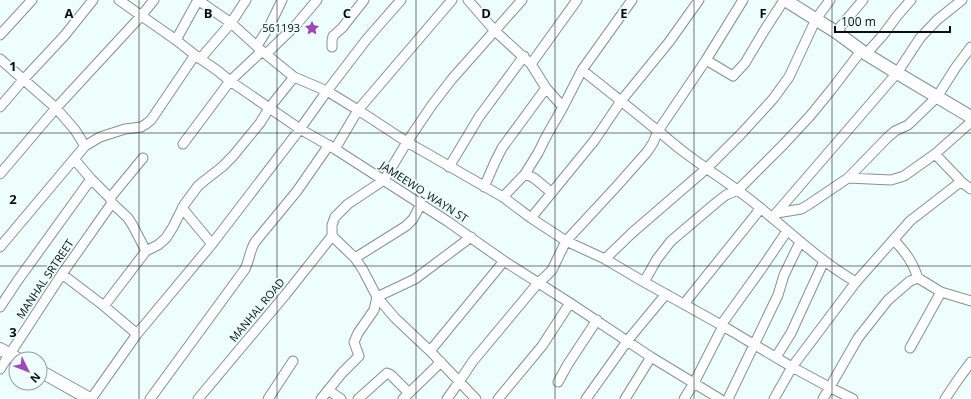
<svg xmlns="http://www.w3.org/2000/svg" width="971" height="399" font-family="'Open Sans',sans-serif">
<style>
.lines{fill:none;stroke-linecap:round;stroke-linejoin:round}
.street-casing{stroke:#7f9391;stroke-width:11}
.secondary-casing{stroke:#7f9391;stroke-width:14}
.street{stroke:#fff;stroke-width:9}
.secondary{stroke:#fff;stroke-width:12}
.grid{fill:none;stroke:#060d0d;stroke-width:1;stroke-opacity:0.55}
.labels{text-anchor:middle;stroke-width:3.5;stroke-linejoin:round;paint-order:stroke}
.poi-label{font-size:11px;fill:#060d0d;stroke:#edfefd;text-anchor:end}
.street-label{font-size:11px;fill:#060d0d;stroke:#edfefd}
.grid-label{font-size:13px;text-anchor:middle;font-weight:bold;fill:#060d0d;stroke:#edfefd;stroke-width:3.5;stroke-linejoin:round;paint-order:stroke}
</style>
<rect width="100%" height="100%" fill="#edfefd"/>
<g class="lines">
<g class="street-casing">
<path id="street" d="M 119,0 L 176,40 L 195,55 L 218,71 L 230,81 L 300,129 L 335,149 L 447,221 L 504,261 L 570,303 L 651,357 L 720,399
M 468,0 L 495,31 L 531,64 L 546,88 L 563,107
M 836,32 L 863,0
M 0,35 L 32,0
M 176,40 L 198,0 L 231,23 L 262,51 L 294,77 L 327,91 L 358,110 L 407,142 L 503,197 L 531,218 L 566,241 L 605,259 L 644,282 L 723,326 L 792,367 L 829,387 L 853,399
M 257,46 L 270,25 L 282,0
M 332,47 L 332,41 L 333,36 L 342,28 L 364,0
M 266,54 L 296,25 L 317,0
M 866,54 L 883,35 L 897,16 L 911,0
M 0,59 L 56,108 L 75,130 L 85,146
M 200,59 L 231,23 L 246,0
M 706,60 L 733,76 L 745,63 L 764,31 L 784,0
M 531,64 L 577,0
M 582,70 C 606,89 630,108 653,127 C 664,135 673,144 684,152 C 706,169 731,184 753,202 C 787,229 818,260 856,282
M 0,107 L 23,80 L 65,35 L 93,0
M 183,144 L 230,81 L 262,51
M 335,149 L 358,110 L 452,0
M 935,154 L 959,179 L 960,181 L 971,189
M 74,159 L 91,179 L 110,198 L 112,203 L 128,218 L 133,226 L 146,251 L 104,306
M 449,167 L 479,117 L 524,56
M 0,174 L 56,108 L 141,16 L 154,0
M 525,174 L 534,178 L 552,193
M 848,178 L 891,180 L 904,176 L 935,154 L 971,122
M 484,187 L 495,162 L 502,148 L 546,88
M 503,197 L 525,174 L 538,153 L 547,135 L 563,107 L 582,70 L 632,0
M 110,198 L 143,158
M 182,208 L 212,244
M 777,213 L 801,209 L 808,205 L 848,178 L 888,137 L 895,131 L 908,125 L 937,97 L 956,67 L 971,47
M 531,218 L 594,141 L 621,101 L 669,42 L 699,0
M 772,218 L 897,73 L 920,38 L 937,20 L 962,0
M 894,240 C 906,253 912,261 918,278
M 0,247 L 85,146 L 100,137 L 125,129 L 141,127 L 146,124 L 151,120 L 195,55
M 146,251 L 158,245 L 166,238 L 173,227 L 184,205 L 198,186 L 204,181 L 222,167 L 233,156 L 260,123 L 270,107 L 294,77
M 355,258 L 406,226 L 413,219 L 421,204
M 605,259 L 633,232 L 706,169 L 741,134 L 773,99 L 789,77 L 816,19 L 830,0
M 62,274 L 104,306 L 137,334
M 644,282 L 657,259 L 671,241 L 717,202 L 726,195 L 738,190 L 783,145 L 810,116 L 832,89 L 861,51
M 684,304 L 761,208
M 0,307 L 18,280 L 91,179
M 721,325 L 762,268 L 787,231
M 910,348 L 941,292
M 430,351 L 504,261
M 776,357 L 791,333 L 824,261
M 0,369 L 62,274 L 112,203
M 558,382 L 568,364 L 597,320
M 328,390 L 341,399
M 409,393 L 441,362
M 91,399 L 137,334 L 212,244 L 300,129 L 327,91 L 366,40 L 401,0
M 150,399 L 245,269 C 250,259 249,252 255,242 L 297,191 L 329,145
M 198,399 L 286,294 L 332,236
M 268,399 L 293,361
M 321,399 L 342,373 L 359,356 L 354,342 L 358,333 L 374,310 L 377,297 L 415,279 L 471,237
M 358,399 L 387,373 L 391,375 L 409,393 L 403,399
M 447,399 L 459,382 L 473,361 L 538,283 L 545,277 L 552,270 L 566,241 L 616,187 L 647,152 L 653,143 L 658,131 L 706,60 L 743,0
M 476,399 L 430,351 L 395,318 L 377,297 L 363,270 L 355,258 L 332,236 L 332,225 L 335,217 L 348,204 L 384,180 L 407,142 L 432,105 L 452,79 L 522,0
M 498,399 L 542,346 L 570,303
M 586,399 L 628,340 L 666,294
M 625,399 L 651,357
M 684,399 L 694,383 L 723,326
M 728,399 L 778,295 L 784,275 L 800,242
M 774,399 L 792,367 L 856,282 L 910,221 L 959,183 L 960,181
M 823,399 L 858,338 L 888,300 L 910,281 L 918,278 L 941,292 L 971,301
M 945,399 L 957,381 L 971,362"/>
</g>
<g class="secondary-casing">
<path id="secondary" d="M 785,0 L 836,32 L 866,54 L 897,73 L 971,117
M 0,349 L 18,359
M 40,371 L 90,399"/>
</g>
<use href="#street" class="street"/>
<use href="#secondary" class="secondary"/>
</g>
<path class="grid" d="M 139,0 L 139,399M 277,0 L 277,399M 416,0 L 416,399M 555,0 L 555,399M 694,0 L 694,399M 832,0 L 832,399M 0,133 L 971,133M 0,266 L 971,266"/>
<defs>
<g id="sight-bare" transform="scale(1.2)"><path d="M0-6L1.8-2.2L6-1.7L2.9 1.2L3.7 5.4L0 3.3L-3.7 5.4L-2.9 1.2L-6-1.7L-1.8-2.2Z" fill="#9e49b7" stroke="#edfefd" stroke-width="2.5" paint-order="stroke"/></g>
</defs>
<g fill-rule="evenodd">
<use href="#sight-bare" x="312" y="28"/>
</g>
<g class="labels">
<g class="poi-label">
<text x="300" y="32">561193</text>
</g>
<g class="street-label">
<text transform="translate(424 192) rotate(33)" y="4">JAMEEWO_WAYN ST</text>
<text transform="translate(45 279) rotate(-56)" y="4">MANHAL SRTREET</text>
<text transform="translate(257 310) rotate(-50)" y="4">MANHAL ROAD</text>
</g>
</g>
<g class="grid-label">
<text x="69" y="18">A</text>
<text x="208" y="18">B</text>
<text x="347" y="18">C</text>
<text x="486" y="18">D</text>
<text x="624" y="18">E</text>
<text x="763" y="18">F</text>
<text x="13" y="71">1</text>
<text x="13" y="204">2</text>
<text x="13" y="337">3</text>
</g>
<g transform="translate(28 371) rotate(133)"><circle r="19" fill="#edfefd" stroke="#919e9d"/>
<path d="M0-3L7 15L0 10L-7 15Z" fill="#9e49b7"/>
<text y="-6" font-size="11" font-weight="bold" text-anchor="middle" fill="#060d0d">N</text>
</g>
<path d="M835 26v6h115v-6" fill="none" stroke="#060d0d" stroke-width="2"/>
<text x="841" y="26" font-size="12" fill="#060d0d" stroke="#edfefd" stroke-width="3" paint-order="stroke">100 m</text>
</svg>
